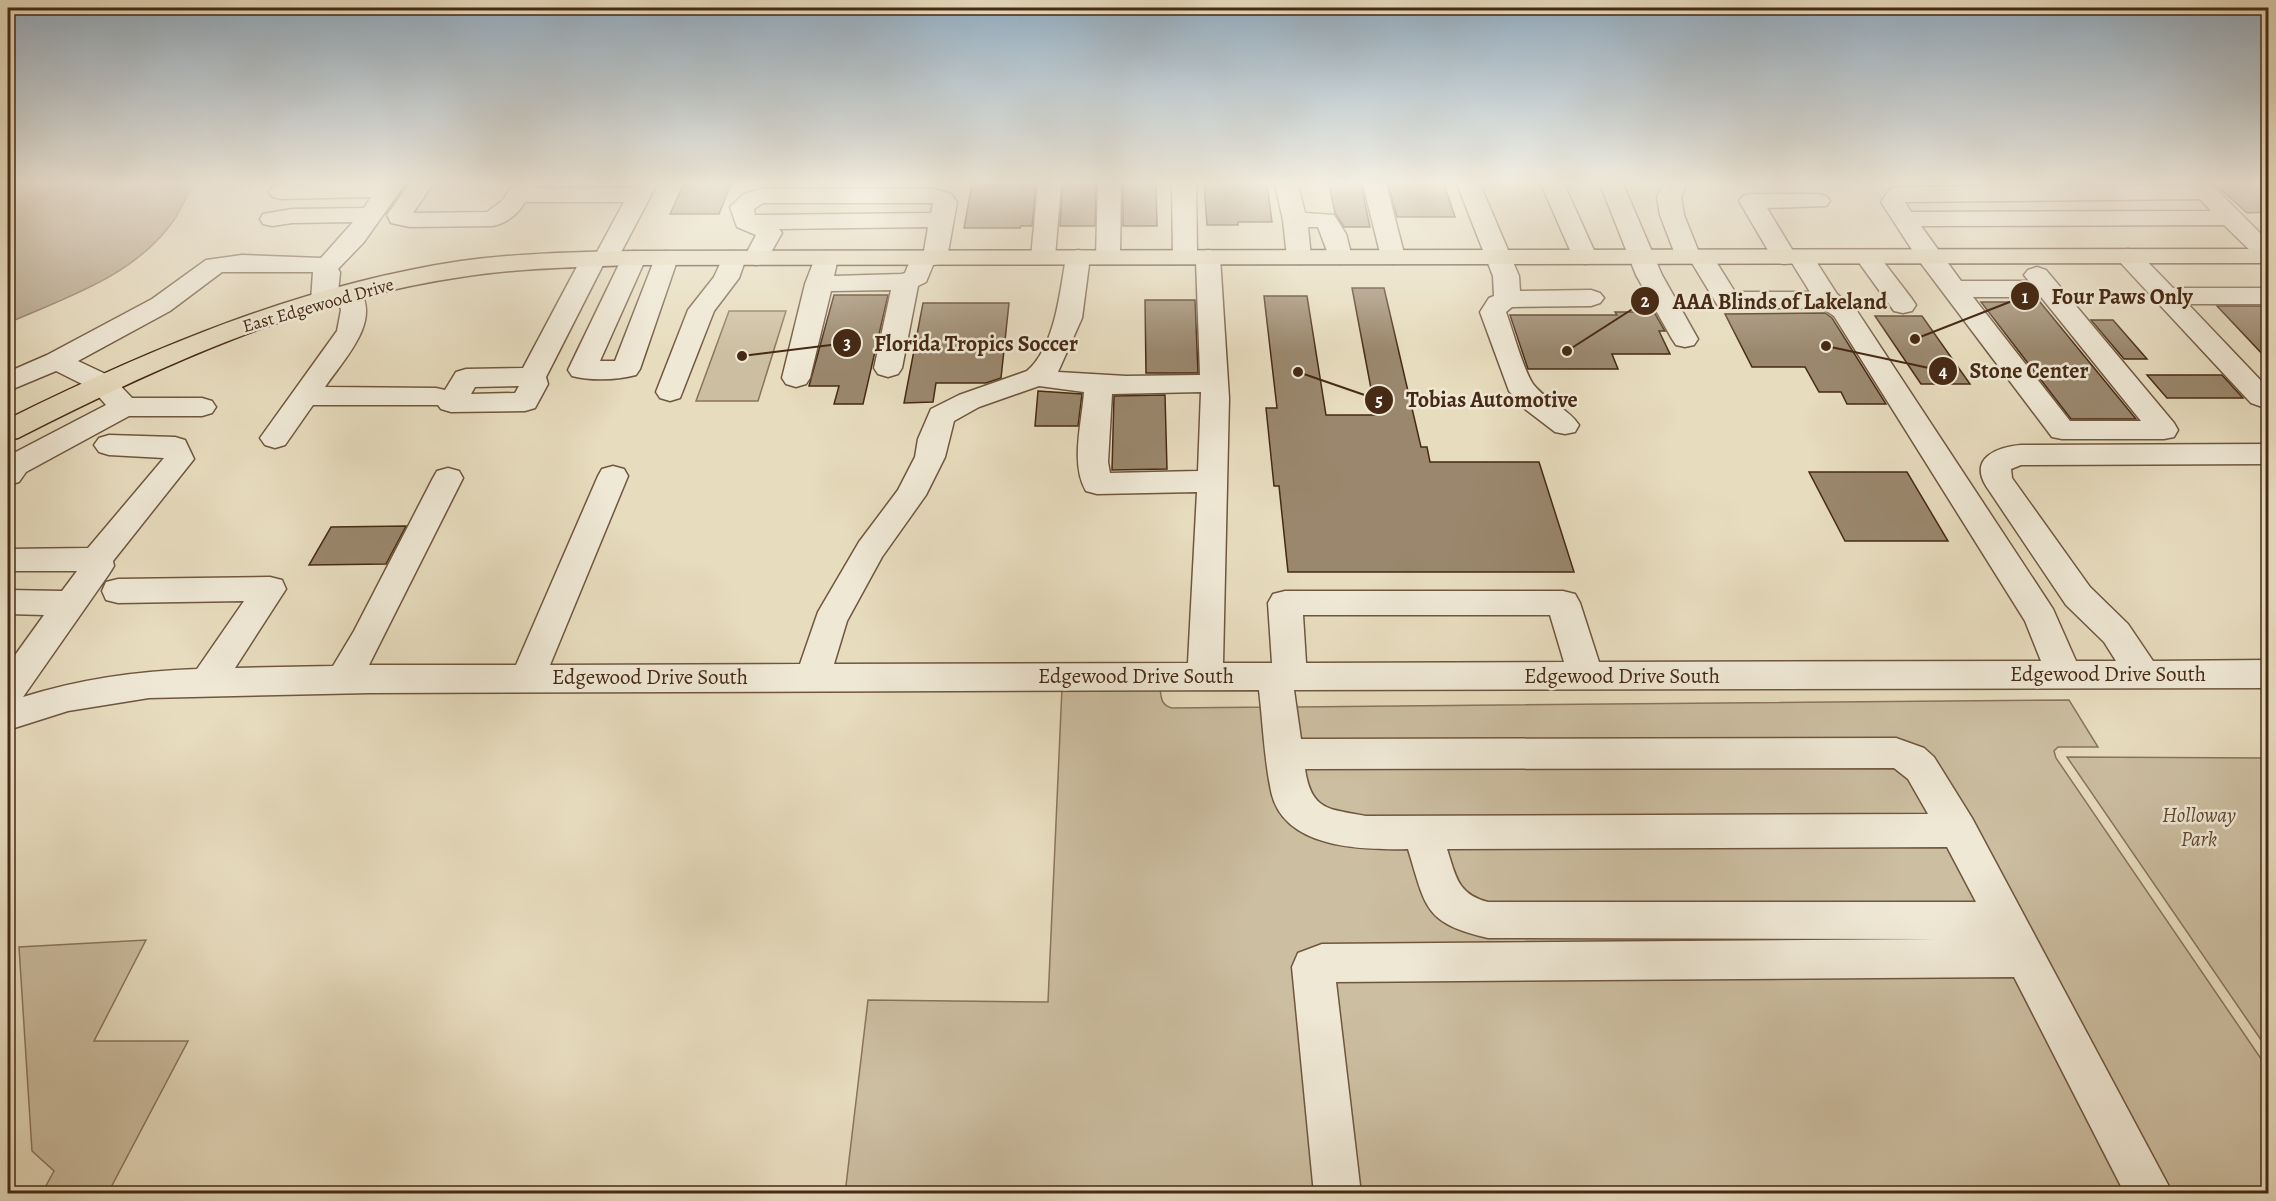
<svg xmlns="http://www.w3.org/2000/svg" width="2276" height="1201" font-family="Alegreya,serif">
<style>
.green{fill:#ccbea1;stroke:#8a745b;stroke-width:1.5}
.water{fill:#b19f85;stroke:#877058;stroke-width:1.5}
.building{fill:#9a876d;stroke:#472a15;stroke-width:1.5}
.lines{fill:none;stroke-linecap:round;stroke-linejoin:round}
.minor-casing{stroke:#6f563f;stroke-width:3}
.major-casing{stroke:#472a15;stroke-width:3}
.minor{fill:#efe8d5;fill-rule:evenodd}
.major{fill:#e7dcbe;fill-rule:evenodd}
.labels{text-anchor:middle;stroke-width:5;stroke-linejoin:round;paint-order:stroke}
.far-street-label{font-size:18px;fill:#472a15;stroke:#efe8d5}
.street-label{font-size:21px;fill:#472a15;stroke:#efe8d5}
.park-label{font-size:21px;font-style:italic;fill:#624831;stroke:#efe8d5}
.leader{fill:none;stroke:#472a15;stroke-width:2}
.callout-dot{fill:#472a15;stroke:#efe8d5;stroke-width:2}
.mark-label{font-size:18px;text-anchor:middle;font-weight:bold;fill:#fff}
.callout-label{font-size:22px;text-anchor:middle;font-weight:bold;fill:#472a15;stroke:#efe8d5;stroke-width:5;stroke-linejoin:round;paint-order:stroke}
</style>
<rect width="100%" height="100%" fill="#e7dcbe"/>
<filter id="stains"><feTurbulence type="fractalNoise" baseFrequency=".00333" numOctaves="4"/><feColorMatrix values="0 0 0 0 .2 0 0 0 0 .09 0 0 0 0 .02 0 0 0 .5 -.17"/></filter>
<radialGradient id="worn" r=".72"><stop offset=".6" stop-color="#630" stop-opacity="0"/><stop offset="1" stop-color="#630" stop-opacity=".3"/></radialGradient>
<path class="green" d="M 729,311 L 786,311 L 758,401 L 696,401 Z
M 1160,687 C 1161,698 1161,705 1172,708 L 2069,700 L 2098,747 L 2058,747 L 2054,751 L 2056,758 L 2268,1069 L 2268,1193 L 845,1194 L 868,1000 L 1048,1002 L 1062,688 Z
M 2067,757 L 2268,758 L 2268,1050 Z
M 146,940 L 94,1041 L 188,1041 L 108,1193 L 42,1193 L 54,1171 L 32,1151 L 19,947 Z"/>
<path class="water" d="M 8,184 L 193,184 C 187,196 181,209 174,220 C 135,276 67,297 8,323 Z"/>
<path class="building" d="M 684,184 L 731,184 L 719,214 L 670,214 Z
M 972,184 L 1036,184 L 1032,226 L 1021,226 L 1020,228 L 964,228 Z
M 1063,184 L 1096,184 L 1095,226 L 1060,226 Z
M 1123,184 L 1156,184 L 1157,226 L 1123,226 Z
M 1204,184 L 1267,184 L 1272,222 L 1238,222 L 1238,225 L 1207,225 Z
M 1329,184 L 1361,184 L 1370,227 L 1344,227 L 1335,213 Z
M 1388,184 L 1444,184 L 1455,217 L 1397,217 Z
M 2215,184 L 2261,184 L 2268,190 L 2268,212 L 2247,213 Z
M 1352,288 L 1384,288 L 1421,447 L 1427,447 L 1430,462 L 1539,462 L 1574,572 L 1288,572 L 1279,486 L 1274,486 L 1266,408 L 1277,408 L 1264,296 L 1307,296 L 1326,415 L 1376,415 Z
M 834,295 L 888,295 L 863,404 L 834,404 L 839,386 L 809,386 Z
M 1145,300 L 1195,300 L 1198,373 L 1146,373 Z
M 1981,302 L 2040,302 L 2136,419 L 2071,419 Z
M 923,303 L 1009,303 L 1001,378 L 986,383 L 936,383 L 933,402 L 904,403 Z
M 2217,306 L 2268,306 L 2268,360 Z
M 1615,312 L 1654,312 L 1665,331 L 1659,331 L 1670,354 L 1612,354 L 1618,369 L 1528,369 L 1510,315 L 1617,315 Z
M 1825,313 L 1832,318 L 1886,404 L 1847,404 L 1841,392 L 1819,392 L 1805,367 L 1752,367 L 1725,314 Z
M 1875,316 L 1922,316 L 1970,384 L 1921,384 Z
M 2091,320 L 2113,320 L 2147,359 L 2124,359 Z
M 2147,375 L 2222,375 L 2243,398 L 2167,398 Z
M 1038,391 L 1082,394 L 1078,426 L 1035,426 Z
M 1165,395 L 1167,469 L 1112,470 L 1114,396 Z
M 1809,472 L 1907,472 L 1948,541 L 1845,541 Z
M 406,526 L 386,564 L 309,565 L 331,527 Z"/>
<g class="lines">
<g class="minor-casing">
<path id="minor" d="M 405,184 L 364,242 L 338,269 L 340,272 L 338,293 L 341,289 L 350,286 L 359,289 C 382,322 343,360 325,387 L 436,388 L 445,390 L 456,372 L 466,369 L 523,368 L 581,259 L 584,254 L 597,252 L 624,202 L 525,202 C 518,214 507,223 493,226 L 410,227 L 391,223 L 387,215 L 409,184 L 433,184 L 413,213 L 487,212 L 502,201 L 514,184 L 536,184 L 534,188 L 631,188 L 634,184 L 657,184 L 618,258 L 615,263 L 603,265 L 546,377 L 548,384 L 535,408 L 525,411 L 451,412 L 441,409 L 438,405 L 313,405 L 285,445 L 275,448 L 265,445 L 260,438 L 265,431 L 337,331 L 341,310 L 337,295 L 333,306 L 324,308 L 315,306 L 311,300 L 313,272 L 222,272 L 170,311 L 78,361 L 112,377 L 132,398 L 202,398 L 212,401 L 216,407 L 212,413 L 202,416 L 129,416 L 26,472 L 19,482 L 8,485 L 8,456 L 106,405 L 92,389 L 56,371 L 8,391 L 8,372 L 47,355 L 152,299 L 206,260 L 242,255 L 321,258 L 353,222 L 292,223 L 272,226 L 263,224 L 260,219 L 263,214 L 292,209 L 364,208 L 371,197 L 281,199 L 273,197 L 269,192 L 273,187 L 281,185 ZM 519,386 L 515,393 L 471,394 L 475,387 Z
M 1038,184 L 1061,184 L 1055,257 L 1052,262 L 1043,264 L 1034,262 L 1031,257 Z
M 1098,184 L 1121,184 L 1120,257 L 1117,262 L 1108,264 L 1099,262 L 1096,257 Z
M 1172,184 L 1196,184 L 1197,254 L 1208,250 L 1217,252 L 1220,257 L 1229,398 L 1223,663 L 1272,663 L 1268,603 L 1273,594 L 1285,591 L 1563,591 L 1575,594 L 1580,603 L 1599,662 L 2041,661 L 2025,621 L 1834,316 L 1822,308 L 1727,308 L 1718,306 L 1692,263 L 1679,262 L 1676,257 L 1660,215 L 1657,197 L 1664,184 L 1687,184 L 1681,197 L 1684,215 L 1698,250 L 1710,252 L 1735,292 L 1810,292 L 1792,263 L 1784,264 L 1775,262 L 1739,201 L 1743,196 L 1751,194 L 1818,194 L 1826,196 L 1830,201 L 1826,206 L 1767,208 L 1793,251 L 1801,250 L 1810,252 L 1837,294 L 1857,311 L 2053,609 L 2076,661 L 2116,661 L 2104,642 L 2066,605 L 1986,486 C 1969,458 1997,447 2021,445 L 2268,444 L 2268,464 L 2021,465 L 2011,469 L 2012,478 L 2090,587 L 2128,624 L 2153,661 L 2268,660 L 2268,688 L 1294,690 L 1301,739 L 1896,738 L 1924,748 L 1934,757 L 1972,818 L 2173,1194 L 2125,1194 L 2014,977 L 1336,982 L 1361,1194 L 1314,1194 L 1292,967 L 1298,953 L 1322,944 L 1935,939 L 1488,938 C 1424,923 1426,908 1408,849 C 1362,850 1283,849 1271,791 C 1264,758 1263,723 1259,690 L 370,693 L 149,698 L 68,711 L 8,730 L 8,665 L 44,615 L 8,614 L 8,590 L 62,591 L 77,571 L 8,571 L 8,549 L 88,548 L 164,458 L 109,455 L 99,452 L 94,445 L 99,438 L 109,435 L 175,437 L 185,440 L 194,459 L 113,561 L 114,566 L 109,574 L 23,697 C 80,679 137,671 197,669 L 244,601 L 118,603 L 106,600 L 102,591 L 106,582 L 118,579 L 270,577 L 282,580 L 286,589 L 235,668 L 333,666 L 354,631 L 433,478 L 437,471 L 448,468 L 459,471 L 463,478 L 369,665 L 516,665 L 598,476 L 602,469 L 613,466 L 624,469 L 628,476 L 550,665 L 800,664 L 818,612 L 859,542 L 898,490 L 915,457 L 918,439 L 931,409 L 959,395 L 1027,371 C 1055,347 1060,292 1066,257 L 1069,252 L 1078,250 L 1087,252 L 1090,257 L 1082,318 L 1058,372 L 1126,376 L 1200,375 L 1196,260 L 1185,264 L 1176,262 L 1173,257 ZM 1039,386 L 1084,392 C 1082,422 1070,464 1086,491 L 1097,494 L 1197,492 L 1188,663 L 834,664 L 847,621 L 882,557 L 926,495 L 945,457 L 954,421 L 979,407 ZM 1201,392 L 1198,471 L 1110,473 L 1108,462 L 1112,394 ZM 1303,615 L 1550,615 L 1564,662 L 1306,663 ZM 1894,768 L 1908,779 L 1928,814 L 1366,816 C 1329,809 1311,811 1305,769 ZM 1947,847 L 1976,902 L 1488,902 C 1457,894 1456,876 1447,849 Z
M 1275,184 L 1298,184 L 1305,213 L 1334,215 L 1346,234 L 1352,257 L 1349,262 L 1340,264 L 1331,262 L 1318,227 L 1308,227 L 1311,257 L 1308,262 L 1299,264 L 1290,262 L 1287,257 L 1283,220 Z
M 1363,184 L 1386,184 L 1405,257 L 1402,262 L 1393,264 L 1384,262 L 1381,257 Z
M 1457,184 L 1480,184 L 1519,276 L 1520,291 L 1591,290 L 1600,293 L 1604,298 L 1600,303 L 1591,306 L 1512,307 L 1506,312 C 1513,331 1523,369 1533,384 C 1546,401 1568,408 1579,425 L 1575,432 L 1565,434 L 1555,432 L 1525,409 L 1509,391 L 1480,312 L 1489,298 L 1494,296 L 1493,276 Z
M 1541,184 L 1564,184 L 1597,257 L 1594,262 L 1585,264 L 1576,262 L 1573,257 Z
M 1600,184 L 1623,184 L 1662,275 L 1698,339 L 1694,345 L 1685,347 L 1676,345 L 1672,339 L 1636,275 Z
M 2206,185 L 2214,187 L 2268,241 L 2268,261 L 2259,259 L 2224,225 L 1921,226 L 1961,281 L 2029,281 L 2024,275 L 2028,270 L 2037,267 L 2046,270 L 2174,423 L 2178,430 L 2174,437 L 2164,439 L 2062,439 L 2052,437 L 1920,262 L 1881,202 L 1890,189 L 1898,187 ZM 2200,199 L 2211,211 L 1911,212 L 1905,202 ZM 1973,297 L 2041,297 L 2141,421 L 2070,421 Z
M 761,189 L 933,189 L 951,194 L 957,202 L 947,258 L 944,263 L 933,265 L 926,282 L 918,286 L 902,368 L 898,374 L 888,377 L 878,374 L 874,368 L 891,290 L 831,291 L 810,378 L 806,384 L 796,387 L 786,384 L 782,378 L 805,284 L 817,253 L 826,251 L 835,253 L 838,258 L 834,276 L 902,274 L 905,273 L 913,253 L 924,251 L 928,227 L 779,229 L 782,233 L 765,263 L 756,265 L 745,261 L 739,278 L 714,311 L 680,398 L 670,401 L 660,398 L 656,392 L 688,310 L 714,277 L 725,253 L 734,251 L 745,256 L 756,235 L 737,227 L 730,207 L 744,194 ZM 763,203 L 933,203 L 931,213 L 755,215 L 754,209 Z
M 2128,249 L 2137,251 L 2173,288 L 2268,288 L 2268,304 L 2188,304 L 2268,388 L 2268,409 L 2251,403 L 2119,261 L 2116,256 L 2119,251 Z
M 1867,250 L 1876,252 L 1912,299 L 1916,305 L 1912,311 L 1903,313 L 1894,311 L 1855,257 L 1858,252 Z
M 634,251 L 643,253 L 646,258 L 600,361 L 615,361 L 657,253 L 666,251 L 675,253 L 678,258 L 640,369 L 636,375 C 617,380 591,381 572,376 L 568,370 L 622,258 L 625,253 Z"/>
</g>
<g class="major-casing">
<path id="major" d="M 2268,249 L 2268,263 L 634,265 C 576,267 518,268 461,277 C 303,300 159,366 18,438 L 8,440 L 8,419 C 152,348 301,285 461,261 C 519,253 576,252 634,251 Z"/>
</g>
<use href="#minor" class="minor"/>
<use href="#major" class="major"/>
</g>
<linearGradient id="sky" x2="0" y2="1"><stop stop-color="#92acc0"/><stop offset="0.52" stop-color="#f4efe2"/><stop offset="1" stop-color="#f4efe2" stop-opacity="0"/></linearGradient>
<rect width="2276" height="352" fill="url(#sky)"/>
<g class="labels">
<g class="far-street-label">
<text transform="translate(318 305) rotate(-16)" y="6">East Edgewood Drive</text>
</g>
<g class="street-label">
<text x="2108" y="681">Edgewood Drive South</text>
<text x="1136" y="683">Edgewood Drive South</text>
<text x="1622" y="683">Edgewood Drive South</text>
<text x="650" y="684">Edgewood Drive South</text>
</g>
<g class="park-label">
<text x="2199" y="822">Holloway<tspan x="2199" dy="24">Park</tspan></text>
</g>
</g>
<path class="leader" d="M1915 339L2025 296M1567 351L1645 301M742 356L847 343M1826 346L1943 371M1298 372L1379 400"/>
<g class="callout-dot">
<circle cx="1915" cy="339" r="6"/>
<circle cx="1567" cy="351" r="6"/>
<circle cx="742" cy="356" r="6"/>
<circle cx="1826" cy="346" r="6"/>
<circle cx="1298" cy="372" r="6"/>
<circle cx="2025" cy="296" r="15"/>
<circle cx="1645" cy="301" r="15"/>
<circle cx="847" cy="343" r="15"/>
<circle cx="1943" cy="371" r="15"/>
<circle cx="1379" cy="400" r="15"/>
</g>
<g class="mark-label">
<text x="2025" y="303">1</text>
<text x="1645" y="307">2</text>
<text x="847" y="349">3</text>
<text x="1943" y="377">4</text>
<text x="1379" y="406">5</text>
</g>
<g class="callout-label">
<text x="2122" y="304">Four Paws Only</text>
<text x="1780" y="309">AAA Blinds of Lakeland</text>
<text x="976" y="351">Florida Tropics Soccer</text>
<text x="2029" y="378">Stone Center</text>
<text x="1492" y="407">Tobias Automotive</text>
</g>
<rect width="2276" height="1201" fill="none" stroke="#e7dcbe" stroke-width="30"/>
<rect x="9" y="9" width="2258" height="1183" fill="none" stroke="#472a15" stroke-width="3"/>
<rect x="15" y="15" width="2246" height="1171" fill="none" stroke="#472a15" stroke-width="1.5"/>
<rect width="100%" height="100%" filter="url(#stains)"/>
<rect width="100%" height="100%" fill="url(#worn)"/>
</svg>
